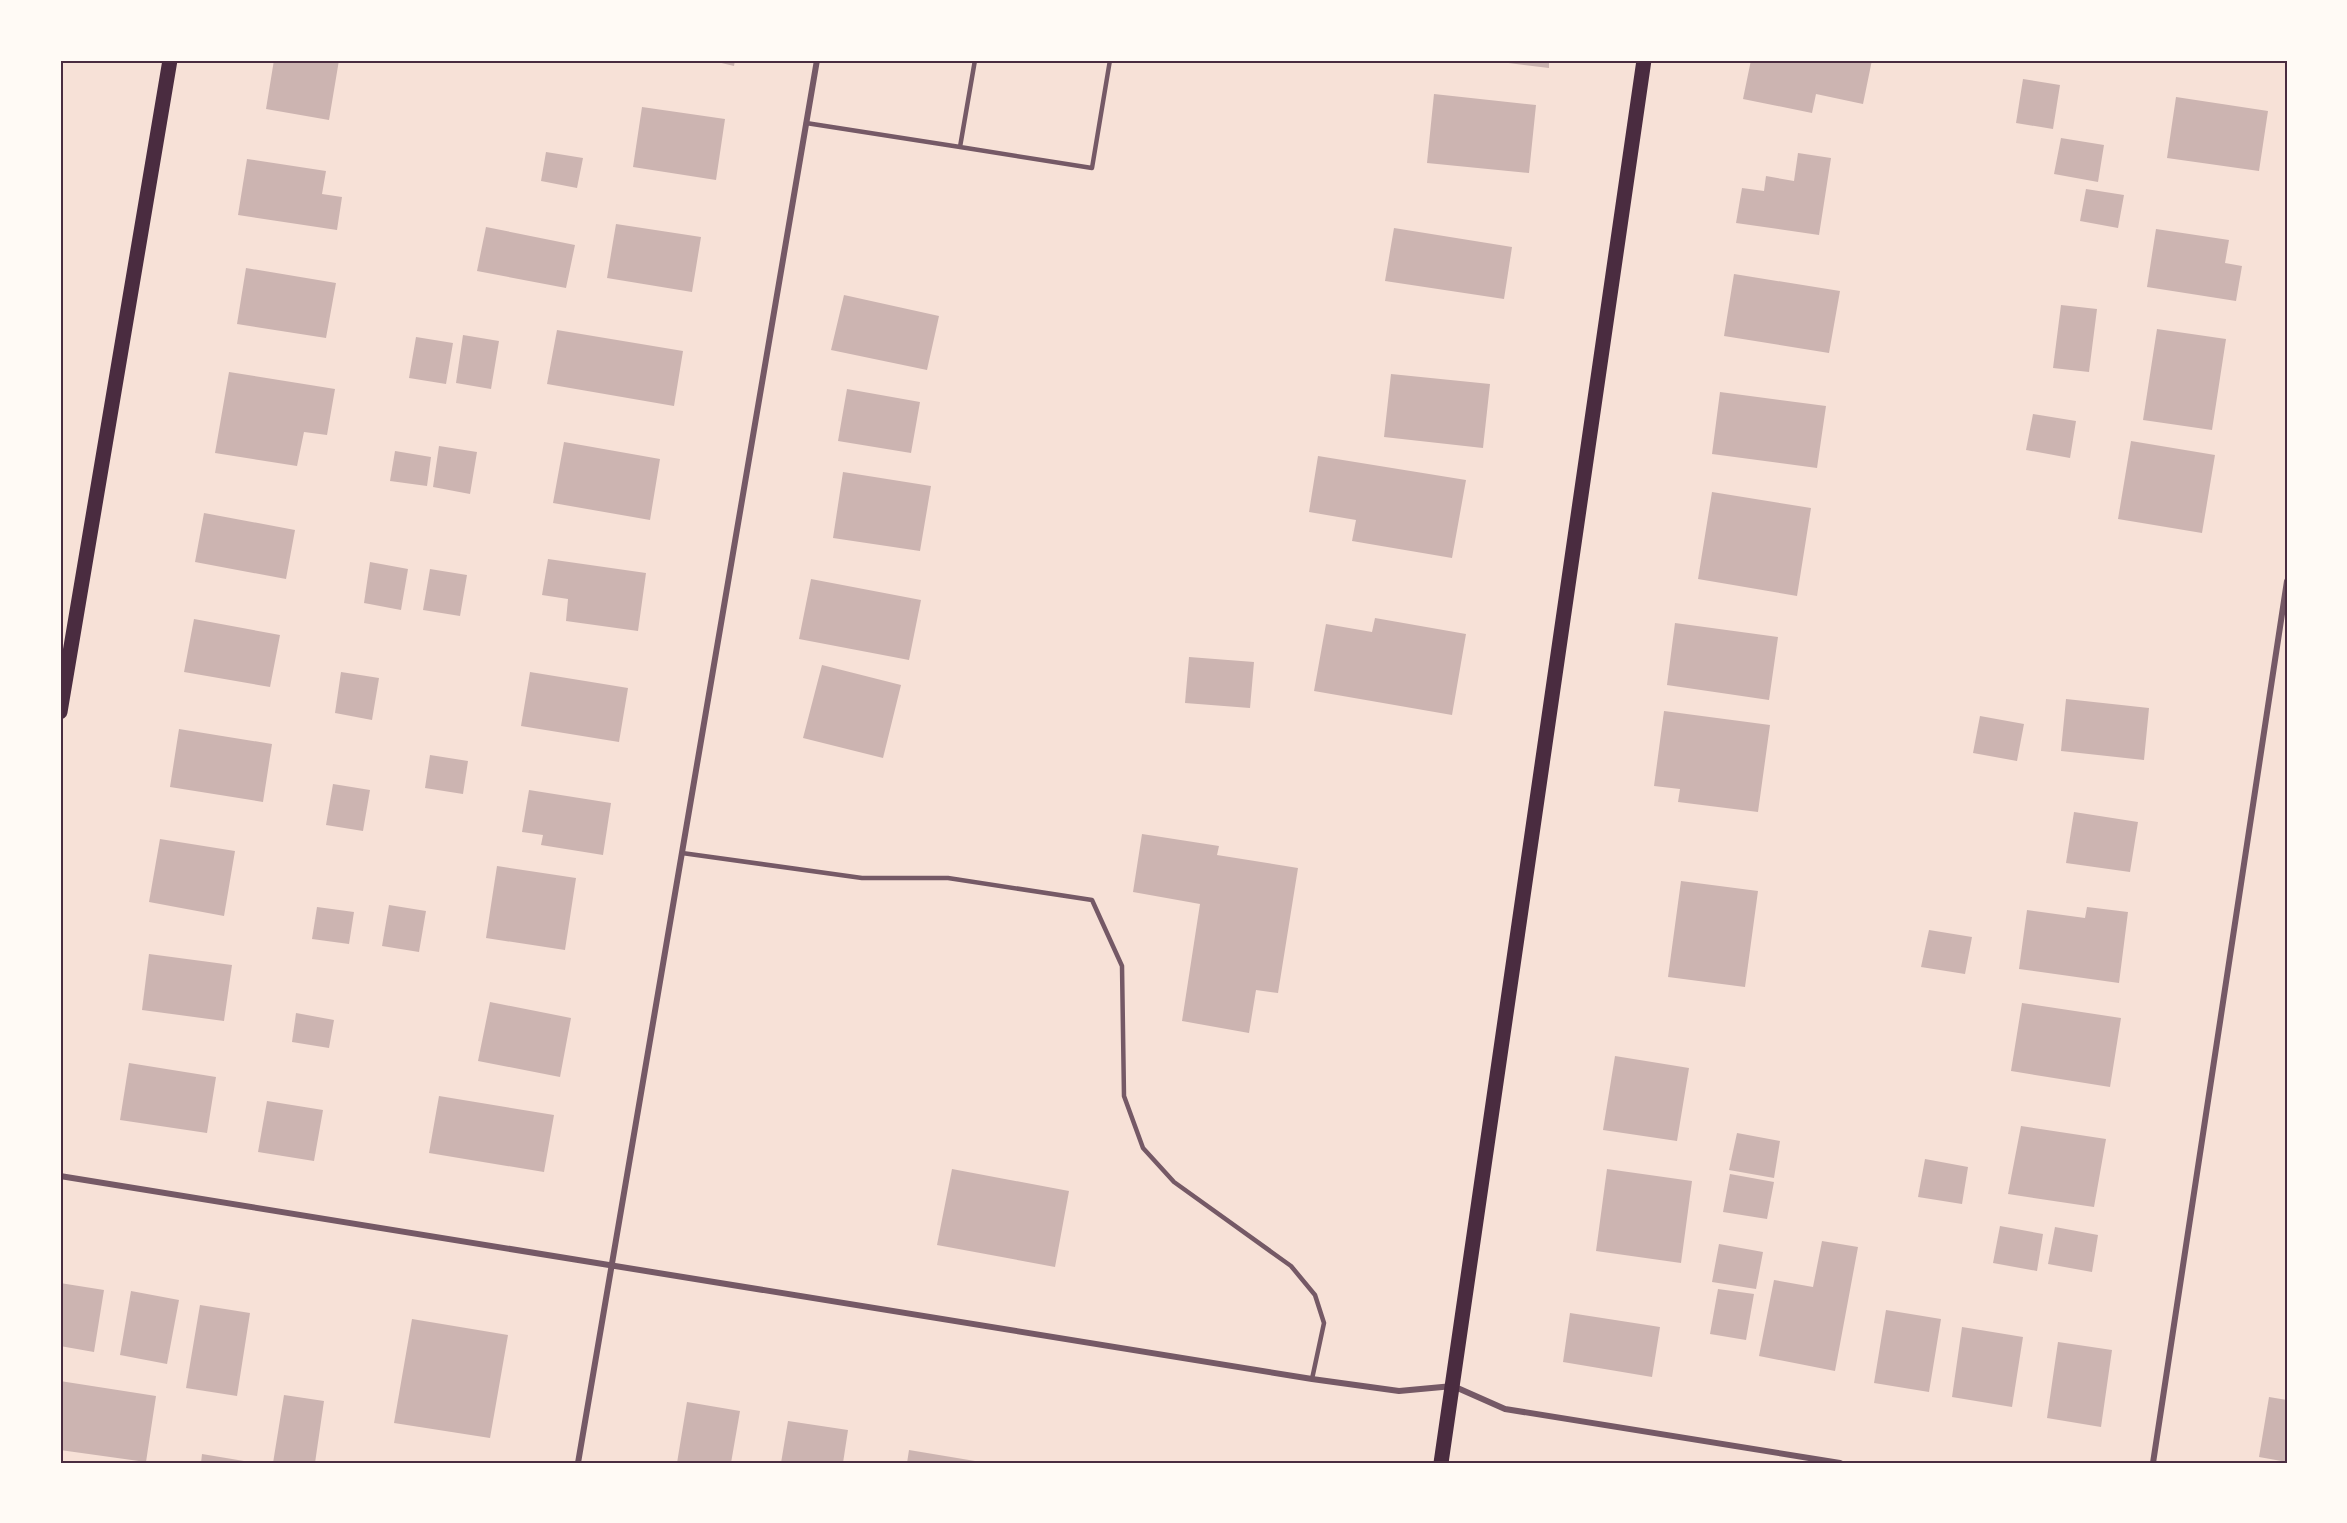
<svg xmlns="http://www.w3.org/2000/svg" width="2347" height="1523" font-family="Inter,sans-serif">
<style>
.building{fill:#ccb4b1}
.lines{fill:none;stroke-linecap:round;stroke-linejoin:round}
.service{stroke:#755966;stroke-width:4.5}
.minor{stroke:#755966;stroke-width:6}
.primary{stroke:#4a2c40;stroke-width:15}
.neatline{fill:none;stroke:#4a2c40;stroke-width:2}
</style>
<rect width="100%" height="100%" fill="#f7e1d7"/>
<path class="building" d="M 274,60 L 339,60 L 329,120 L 266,109 Z
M 709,60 L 735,60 L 734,66 Z
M 1485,60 L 1549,60 L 1549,68 Z
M 1751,60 L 1872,60 L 1863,104 L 1816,94 L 1812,113 L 1743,99 Z
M 2023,79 L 2060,85 L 2053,129 L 2016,123 Z
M 1434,94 L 1536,105 L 1529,173 L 1427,163 Z
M 2176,97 L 2268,111 L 2259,171 L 2167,158 Z
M 642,107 L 725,119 L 716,180 L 633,167 Z
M 2061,138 L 2104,145 L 2098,182 L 2054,174 Z
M 546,152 L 583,158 L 577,188 L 541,181 Z
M 1798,153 L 1831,158 L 1819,235 L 1736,223 L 1742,188 L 1764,191 L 1766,176 L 1794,181 Z
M 247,159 L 326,171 L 322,194 L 342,197 L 337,230 L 238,215 Z
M 2086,189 L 2124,195 L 2118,228 L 2080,221 Z
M 616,224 L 701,237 L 692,292 L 607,278 Z
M 486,227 L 575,245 L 566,288 L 477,271 Z
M 1394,228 L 1512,247 L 1504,299 L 1385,281 Z
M 2156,229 L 2229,240 L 2225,263 L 2242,266 L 2236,301 L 2147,287 Z
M 246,268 L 336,283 L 326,338 L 237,324 Z
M 1734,274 L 1840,291 L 1829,353 L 1724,336 Z
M 844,295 L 939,316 L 927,370 L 831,350 Z
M 2061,305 L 2097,309 L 2089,372 L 2053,368 Z
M 2157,329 L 2226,339 L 2212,430 L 2143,420 Z
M 557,330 L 683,351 L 674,406 L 547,384 Z
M 463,335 L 499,341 L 491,389 L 456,383 Z
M 416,337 L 453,343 L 446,384 L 409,378 Z
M 229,372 L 335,389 L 327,435 L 304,432 L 297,466 L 215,453 Z
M 1391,374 L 1490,384 L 1483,448 L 1384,437 Z
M 847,389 L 920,402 L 911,453 L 838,441 Z
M 1720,392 L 1826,406 L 1817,468 L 1712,454 Z
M 2033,414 L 2076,421 L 2070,458 L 2026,450 Z
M 2131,441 L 2215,455 L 2202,533 L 2118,519 Z
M 564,442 L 660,459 L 650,520 L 553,503 Z
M 439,446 L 477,452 L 470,494 L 433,487 Z
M 395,451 L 431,457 L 427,486 L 390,481 Z
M 1318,456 L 1466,480 L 1452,558 L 1352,541 L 1356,520 L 1309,512 Z
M 843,472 L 931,486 L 920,551 L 833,538 Z
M 1712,492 L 1811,508 L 1797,596 L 1698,579 Z
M 204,513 L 295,530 L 286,579 L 195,562 Z
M 548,559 L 646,573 L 638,631 L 566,621 L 568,599 L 542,595 Z
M 370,562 L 408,569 L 401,610 L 364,603 Z
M 430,569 L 467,575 L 460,616 L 423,610 Z
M 811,579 L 921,600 L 909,660 L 799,639 Z
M 1375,618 L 1466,634 L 1452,715 L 1314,691 L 1326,624 L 1372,632 Z
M 194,619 L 280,635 L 270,687 L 184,672 Z
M 1675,623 L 1778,637 L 1769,700 L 1667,685 Z
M 1189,657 L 1254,662 L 1250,708 L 1185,703 Z
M 822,665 L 901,685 L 883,758 L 803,738 Z
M 341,672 L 379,678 L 372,720 L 335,713 Z
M 530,672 L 628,688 L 619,742 L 521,726 Z
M 2066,699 L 2149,708 L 2144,760 L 2061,751 Z
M 1664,711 L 1770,725 L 1758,812 L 1678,802 L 1680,789 L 1654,786 Z
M 1980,716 L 2024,724 L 2017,761 L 1973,753 Z
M 179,729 L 272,744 L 263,802 L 170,787 Z
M 430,755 L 468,761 L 463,794 L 425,788 Z
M 333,784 L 370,790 L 363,831 L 326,825 Z
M 529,790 L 611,803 L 603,855 L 541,845 L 543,835 L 522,832 Z
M 2074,812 L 2138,822 L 2130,872 L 2066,863 Z
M 1142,834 L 1219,846 L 1217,855 L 1298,868 L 1278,993 L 1256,990 L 1249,1033 L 1182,1021 L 1200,904 L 1133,892 Z
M 160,839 L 235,851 L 224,916 L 149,902 Z
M 497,866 L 576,878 L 565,950 L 486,938 Z
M 1681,881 L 1758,891 L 1745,987 L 1668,977 Z
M 389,905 L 426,911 L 419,952 L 382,946 Z
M 317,907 L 354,912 L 349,944 L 312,939 Z
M 2087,907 L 2128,912 L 2119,983 L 2019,969 L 2027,910 L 2085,918 Z
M 1929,930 L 1972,937 L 1965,974 L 1921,967 Z
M 149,954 L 232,965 L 224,1021 L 142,1010 Z
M 490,1002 L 571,1018 L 560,1077 L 478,1061 Z
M 2022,1003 L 2121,1018 L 2110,1087 L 2011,1071 Z
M 296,1013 L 334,1020 L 329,1048 L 292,1042 Z
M 1615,1056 L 1689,1068 L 1677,1141 L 1603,1130 Z
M 129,1063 L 216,1077 L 207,1133 L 120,1120 Z
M 439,1096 L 554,1115 L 544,1172 L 429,1153 Z
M 267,1101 L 323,1110 L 314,1161 L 258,1152 Z
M 2021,1126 L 2106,1139 L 2094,1207 L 2008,1194 Z
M 1737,1133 L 1780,1141 L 1774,1178 L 1729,1170 Z
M 1925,1159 L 1968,1167 L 1962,1204 L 1918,1197 Z
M 952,1169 L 1069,1191 L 1055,1267 L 937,1245 Z
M 1607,1169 L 1692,1181 L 1681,1263 L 1596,1251 Z
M 1730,1174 L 1774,1182 L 1767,1219 L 1723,1212 Z
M 2000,1226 L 2043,1234 L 2037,1271 L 1993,1263 Z
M 2055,1227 L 2098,1235 L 2092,1272 L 2048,1264 Z
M 1822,1241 L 1858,1247 L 1835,1371 L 1759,1356 L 1774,1280 L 1813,1287 Z
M 1719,1244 L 1763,1252 L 1756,1289 L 1712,1282 Z
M 60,1283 L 104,1290 L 94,1352 L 60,1346 Z
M 1718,1289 L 1754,1294 L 1746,1340 L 1710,1334 Z
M 131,1291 L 179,1300 L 167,1364 L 120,1355 Z
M 200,1305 L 250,1313 L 237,1396 L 186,1388 Z
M 1886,1310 L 1941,1319 L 1929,1392 L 1874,1383 Z
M 1570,1313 L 1660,1327 L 1652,1377 L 1563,1362 Z
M 412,1319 L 508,1335 L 490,1438 L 394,1423 Z
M 1962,1327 L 2023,1337 L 2012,1407 L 1952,1397 Z
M 2058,1342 L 2112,1350 L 2101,1427 L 2047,1418 Z
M 60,1381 L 156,1396 L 146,1462 L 60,1450 Z
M 284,1395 L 324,1401 L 315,1463 L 273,1463 Z
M 2269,1397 L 2287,1400 L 2287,1462 L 2259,1457 Z
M 687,1402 L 740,1411 L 731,1463 L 677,1463 Z
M 788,1421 L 848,1430 L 843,1463 L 781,1463 Z
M 909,1450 L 981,1462 L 980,1463 L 907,1463 Z
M 202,1454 L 250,1462 L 250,1463 L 201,1463 Z"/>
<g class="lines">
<path class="service" d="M 806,123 L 960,147 L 975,60
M 960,147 L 1092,168 L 1110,60
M 682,853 L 862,878 L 948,878 L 1092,900 L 1122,966 L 1124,1096 L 1143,1148 L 1174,1182 L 1291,1266 L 1315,1295 L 1324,1323 L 1312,1379"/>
<path class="minor" d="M 60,1176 L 1312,1379 L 1399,1391 L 1453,1386 L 1505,1409 L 1840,1463
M 578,1463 L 817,60
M 2153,1463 L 2287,581"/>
<path class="primary" d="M 60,712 L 170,60
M 1441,1463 L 1644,60"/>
</g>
<rect width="2347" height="1523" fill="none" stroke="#fffaf5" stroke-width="123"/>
<rect x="62" y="62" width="2224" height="1400" class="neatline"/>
</svg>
